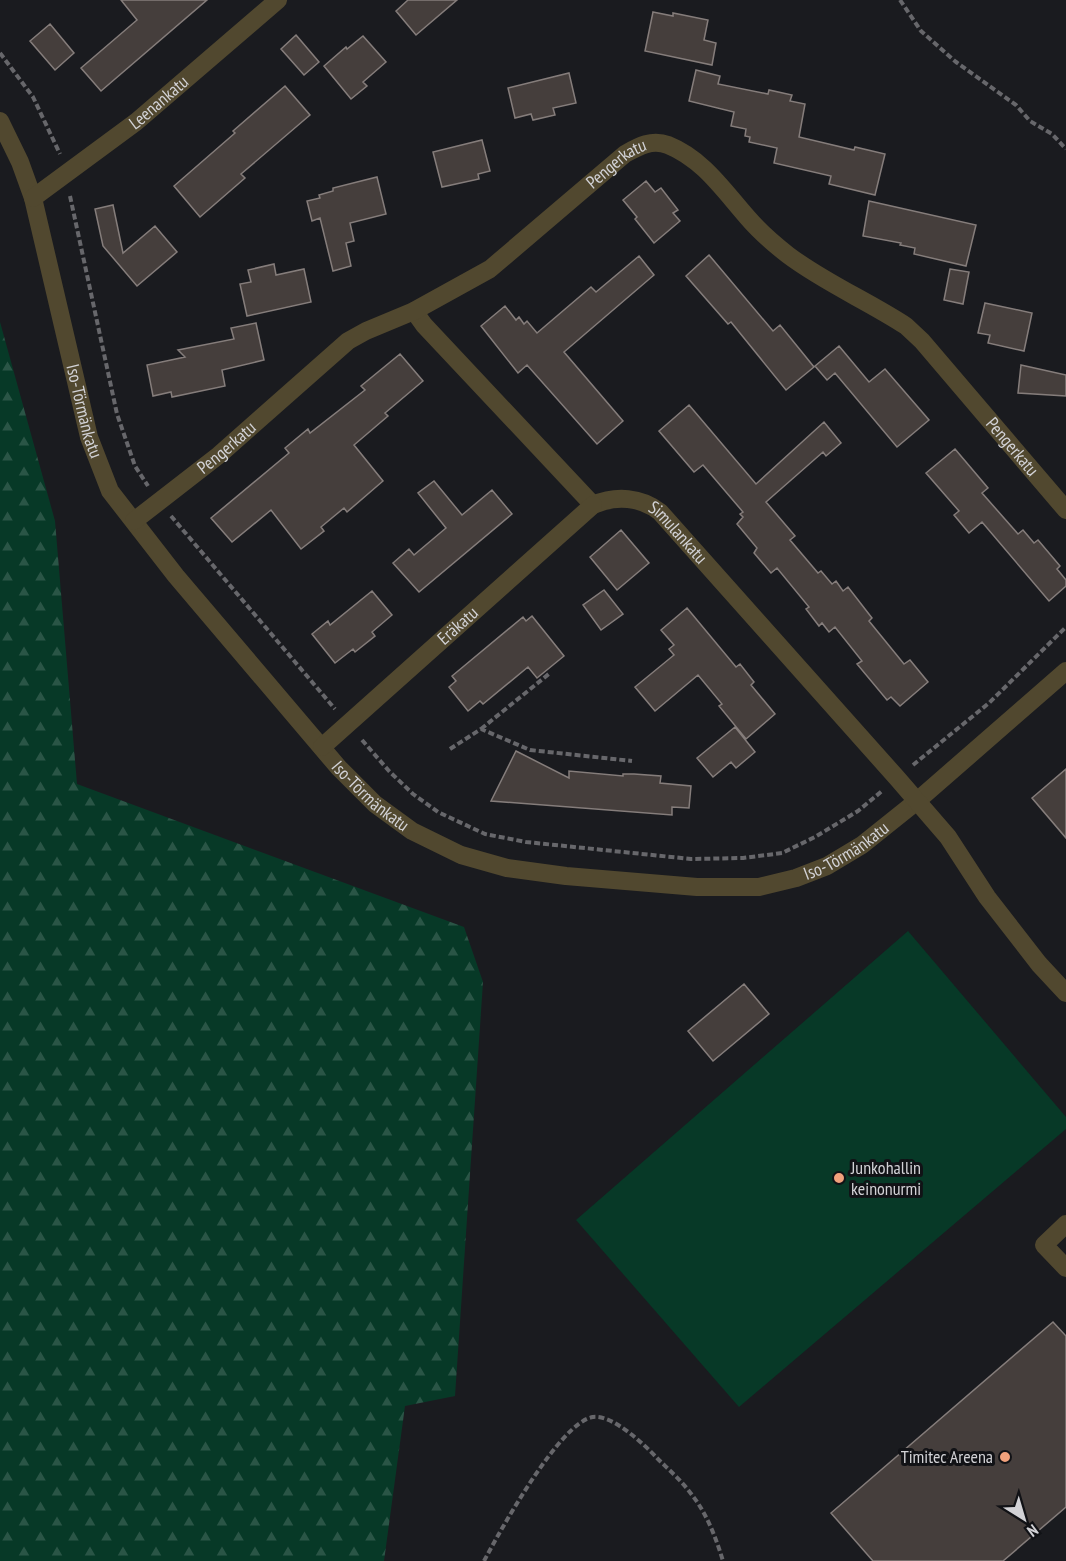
<svg xmlns="http://www.w3.org/2000/svg" width="1066" height="1561" font-family="'PT Sans Narrow',sans-serif">
<style>
.forest{fill:url(#forest-firs)}
.pitch{fill:#073927}
.building{fill:#453e3c;stroke:#857d7b;stroke-width:1.5}
.lines{fill:none;stroke-linecap:round;stroke-linejoin:round}
.path{stroke:#67676b;stroke-width:4;stroke-dasharray:6 3;stroke-linecap:butt}
.minor{stroke:#51482f;stroke-width:18}
.poi-dot{fill:#f1a17c;stroke:#111216;stroke-width:2}
.labels{text-anchor:middle;stroke-width:6;stroke-linejoin:round;paint-order:stroke}
.street-label{font-size:18px;fill:#d2d2d6;stroke:#111216}
.poi-label{font-size:18px;fill:#d2d2d6;stroke:#111216;text-anchor:start}
</style>
<defs>
<pattern id="forest-firs" width="22" height="20" patternUnits="userSpaceOnUse" patternTransform="scale(1.5)"><rect width="22" height="20" fill="#073927"/><path d="M5 1l3.5 6h-7zM16 11l3.5 6h-7z" fill="#2a5546"/></pattern>
</defs>
<rect width="100%" height="100%" fill="#1a1b1f"/>
<path class="forest" d="M 0,322 L 55,521 L 77,784 L 464,927 L 483,982 L 455,1396 L 405,1406 L 384,1561 L 0,1561 Z"/>
<path class="pitch" d="M 908,931 L 1066,1117 L 1066,1129 L 739,1407 L 576,1220 Z"/>
<path class="building" d="M 121,0 L 207,0 L 101,91 L 81,68 L 137,20 Z
M 408,0 L 457,0 L 416,35 L 396,11 Z
M 653,12 L 673,16 L 673,13 L 708,20 L 704,40 L 716,43 L 712,65 L 645,51 Z
M 50,24 L 74,53 L 55,70 L 30,41 Z
M 296,35 L 319,62 L 304,75 L 281,49 Z
M 363,36 L 386,62 L 363,82 L 367,86 L 351,99 L 324,66 L 346,47 L 347,49 Z
M 696,70 L 720,76 L 718,84 L 768,94 L 769,90 L 792,95 L 790,101 L 805,104 L 799,137 L 854,150 L 855,147 L 885,154 L 875,195 L 829,184 L 831,176 L 774,163 L 777,148 L 749,142 L 750,137 L 745,136 L 746,129 L 731,126 L 734,112 L 689,101 Z
M 569,73 L 576,103 L 553,108 L 555,115 L 533,120 L 531,114 L 515,118 L 508,88 Z
M 285,86 L 310,115 L 241,174 L 245,178 L 200,217 L 174,186 L 235,133 L 233,131 Z
M 482,140 L 490,171 L 478,174 L 479,179 L 442,187 L 433,152 Z
M 377,177 L 386,214 L 350,223 L 354,241 L 346,243 L 351,266 L 333,271 L 320,218 L 312,221 L 307,201 L 320,198 L 319,195 L 333,191 L 333,188 Z
M 646,181 L 655,192 L 661,188 L 678,210 L 673,213 L 680,221 L 654,243 L 635,219 L 637,217 L 623,200 Z
M 869,201 L 976,225 L 966,266 L 914,254 L 915,248 L 900,245 L 901,243 L 863,236 Z
M 113,205 L 123,253 L 155,226 L 177,252 L 137,286 L 103,246 L 95,209 Z
M 709,255 L 773,331 L 780,325 L 814,367 L 786,390 L 731,322 L 728,324 L 686,276 Z
M 639,256 L 654,275 L 564,352 L 623,421 L 597,444 L 527,365 L 518,373 L 481,326 L 505,306 L 516,320 L 519,317 L 524,324 L 527,321 L 537,333 L 591,287 L 596,292 Z
M 274,264 L 276,275 L 304,269 L 311,302 L 247,316 L 240,284 L 251,282 L 248,270 Z
M 950,269 L 969,272 L 963,304 L 944,300 Z
M 985,303 L 1032,313 L 1024,351 L 988,343 L 990,335 L 978,333 Z
M 256,323 L 264,360 L 222,370 L 225,386 L 172,397 L 171,392 L 153,396 L 147,365 L 185,357 L 178,350 L 234,339 L 231,328 Z
M 839,346 L 869,382 L 885,369 L 929,420 L 897,447 L 835,373 L 827,380 L 815,366 Z
M 400,354 L 423,381 L 385,413 L 388,416 L 354,445 L 383,481 L 347,512 L 344,508 L 321,527 L 324,531 L 301,549 L 271,510 L 232,542 L 211,518 L 289,453 L 285,448 L 308,429 L 310,433 L 365,390 L 361,386 Z
M 1021,365 L 1066,375 L 1066,396 L 1018,393 Z
M 689,405 L 756,484 L 824,422 L 841,443 L 826,456 L 823,452 L 766,502 L 795,536 L 790,540 L 818,573 L 821,571 L 832,584 L 836,581 L 843,591 L 848,587 L 872,618 L 869,621 L 904,664 L 910,660 L 928,682 L 900,706 L 891,697 L 887,700 L 857,664 L 862,661 L 835,627 L 829,632 L 822,623 L 819,626 L 806,609 L 809,607 L 777,568 L 771,573 L 754,553 L 757,548 L 737,524 L 743,517 L 740,514 L 743,512 L 703,465 L 694,472 L 659,431 Z
M 955,449 L 988,488 L 982,493 L 1018,534 L 1023,530 L 1034,543 L 1038,540 L 1060,566 L 1057,569 L 1066,580 L 1066,586 L 1049,601 L 982,522 L 969,533 L 954,515 L 959,511 L 926,473 Z
M 434,481 L 462,515 L 492,490 L 512,514 L 419,592 L 393,563 L 409,549 L 414,555 L 446,528 L 418,493 Z
M 621,530 L 649,563 L 617,590 L 590,557 Z
M 604,590 L 623,614 L 601,630 L 583,605 Z
M 372,591 L 392,615 L 372,632 L 375,636 L 355,652 L 353,649 L 335,663 L 312,634 L 328,621 L 330,625 Z
M 687,608 L 736,667 L 740,664 L 754,682 L 751,685 L 775,714 L 746,739 L 719,706 L 722,704 L 698,675 L 655,711 L 635,687 L 674,655 L 669,649 L 674,645 L 661,630 Z
M 532,616 L 564,656 L 537,678 L 528,667 L 483,704 L 480,701 L 468,711 L 449,687 L 456,681 L 452,676 L 523,617 L 526,621 Z
M 735,727 L 755,752 L 736,768 L 731,762 L 713,777 L 697,758 Z
M 516,751 L 569,778 L 569,771 L 623,776 L 623,774 L 634,774 L 661,776 L 660,783 L 691,786 L 689,808 L 672,807 L 672,815 L 491,801 Z
M 1066,769 L 1066,838 L 1032,798 Z
M 744,984 L 769,1014 L 713,1061 L 688,1031 Z
M 1053,1322 L 1066,1336 L 1066,1507 L 1003,1561 L 873,1561 L 831,1513 Z"/>
<g class="lines">
<path class="path" d="M 900,0 L 921,31 L 956,62 L 1016,105 L 1030,121 L 1052,134 L 1066,149
M 0,53 L 33,97 L 60,154
M 70,196 L 117,414 L 135,466 L 148,486
M 171,516 L 335,709
M 481,729 L 550,673
M 362,740 L 389,771 L 413,794 L 438,812 L 485,834 L 526,842 L 691,859 L 743,858 L 782,853 L 815,837 L 858,811 L 882,791
M 450,749 L 481,729 L 530,750 L 632,761
M 913,765 L 989,703 L 1066,627
M 484,1561 C 500,1531 560,1422 593,1417 C 612,1414 645,1445 657,1458 C 669,1470 682,1481 692,1495 C 707,1514 716,1538 723,1561"/>
<g class="minor">
<path id="s1" d="M 0,121 L 20,162 L 33,198 L 89,437 L 110,491 L 176,576 L 339,768 L 375,804 L 412,831 L 461,855 L 507,868 L 566,876 L 697,887 L 759,887 L 796,878 L 827,866 L 862,845 L 917,801 L 1066,671"/>
<path id="s2" d="M 33,198 L 136,122 L 278,0"/>
<path id="s3" d="M 414,311 L 424,325 L 593,505 C 616,495 641,497 660,512 L 897,778 L 948,837 L 987,897 L 1039,964 L 1066,993"/>
<path id="s4" d="M 134,521 L 219,455 L 348,341 L 366,331 L 414,311 L 490,269 L 625,154 C 639,146 652,139 668,145 C 703,159 724,191 748,218 C 760,232 774,244 788,255 C 825,283 868,301 906,326 L 922,341 L 1066,510"/>
<path id="s5" d="M 322,747 L 593,505"/>
<path d="M 1066,1224 L 1044,1245 L 1066,1268"/>
</g>
</g>
<g class="poi-dot">
<circle cx="839" cy="1178" r="6"/>
<circle cx="1005" cy="1457" r="6"/>
</g>
<g class="labels">
<g class="street-label">
<text dy="6" stroke="none"><textPath href="#s2" startOffset="158">Leenankatu</textPath></text>
<text dy="6" stroke="none"><textPath href="#s4" startOffset="604">Pengerkatu</textPath></text>
<text dy="6" stroke="none"><textPath href="#s1" startOffset="303">Iso-Törmänkatu</textPath></text>
<text dy="6" stroke="none"><textPath href="#s4" startOffset="118">Pengerkatu</textPath></text>
<text dy="6" stroke="none"><textPath href="#s4" startOffset="1125">Pengerkatu</textPath></text>
<text dy="6" stroke="none"><textPath href="#s3" startOffset="362">Simulankatu</textPath></text>
<text dy="6" stroke="none"><textPath href="#s5" startOffset="182">Eräkatu</textPath></text>
<text dy="6" stroke="none"><textPath href="#s1" startOffset="789">Iso-Törmänkatu</textPath></text>
<text dy="6" stroke="none"><textPath href="#s1" startOffset="1294">Iso-Törmänkatu</textPath></text>
</g>
<g class="poi-label">
<text x="851" y="1174">Junkohallin<tspan x="851" dy="21">keinonurmi</tspan></text>
<text x="993" y="1463" text-anchor="end">Timitec Areena</text>
</g>
</g>
<g transform="translate(1024 1519) rotate(143)" stroke="#111216" stroke-width="4.5" paint-order="stroke">
<path d="M0-4.5L10 22L0 15L-10 22Z" fill="#d2d2d6"/>
<text y="-9" font-size="16" font-weight="bold" text-anchor="middle" fill="#d2d2d6">N</text>
</g>
</svg>
